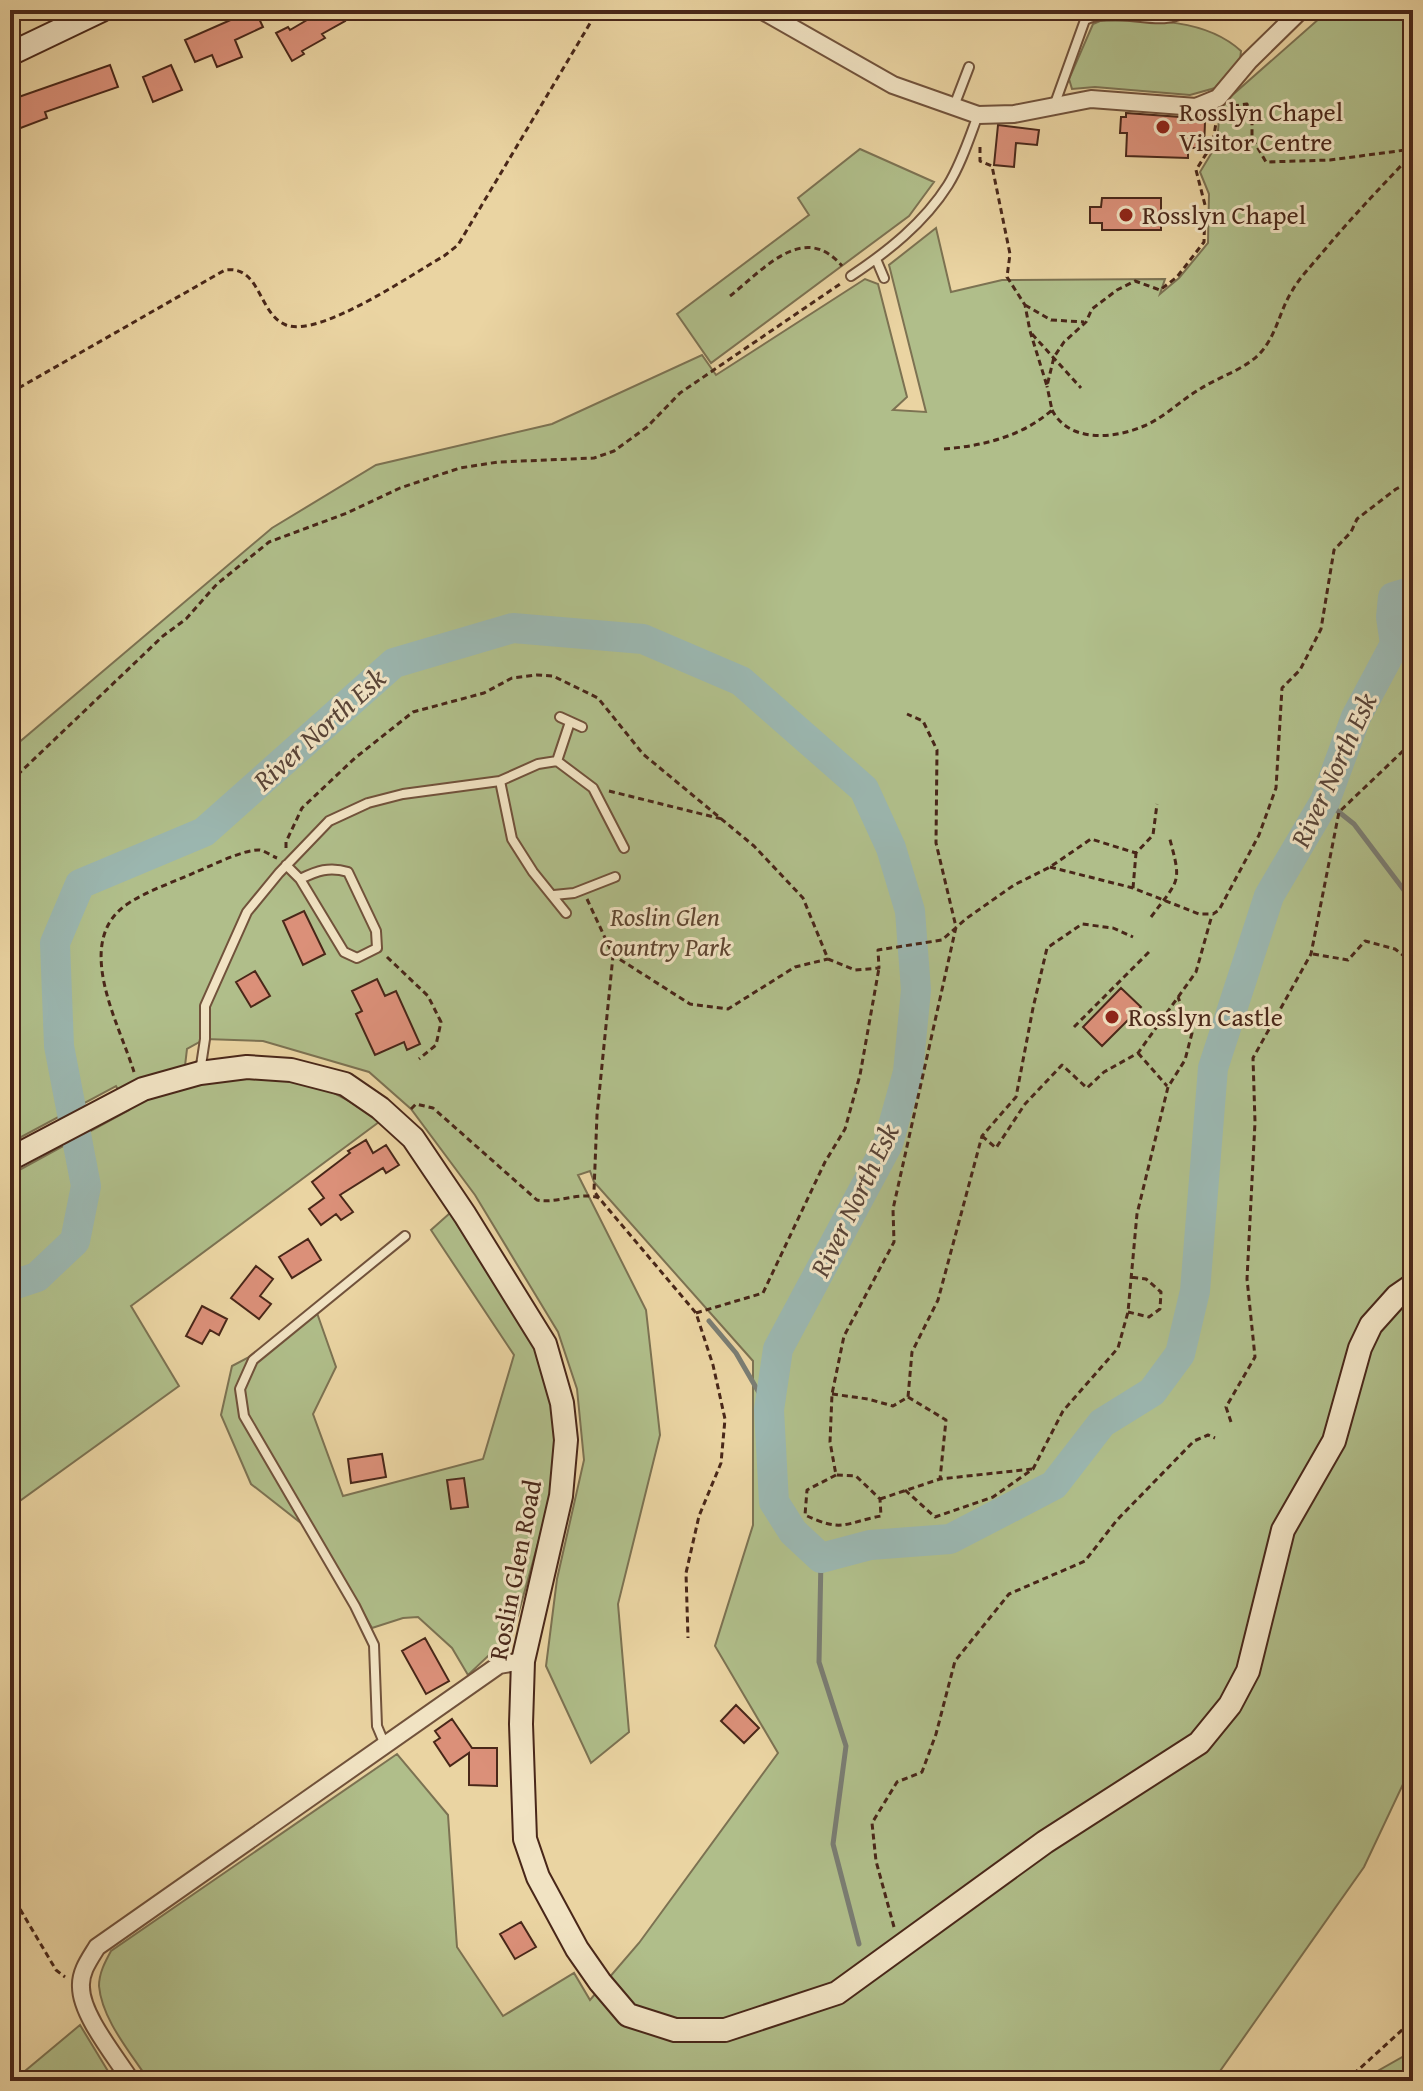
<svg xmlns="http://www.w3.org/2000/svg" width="1423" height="2091" font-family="'Gentium Book Plus',serif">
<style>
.green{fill:#b0be8a;stroke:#7c7252;stroke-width:2}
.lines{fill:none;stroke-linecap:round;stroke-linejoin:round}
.stream{stroke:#7a7d73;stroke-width:5}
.river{stroke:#9bb6af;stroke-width:30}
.building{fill:#db9079;stroke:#492719;stroke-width:2}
.service-casing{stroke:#71523b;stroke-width:12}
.minor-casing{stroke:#71523b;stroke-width:20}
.secondary-casing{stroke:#492719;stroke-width:26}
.path{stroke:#492719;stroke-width:3;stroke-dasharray:6 4;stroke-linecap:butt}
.service{stroke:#f1e3c3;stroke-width:8}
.minor{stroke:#f1e3c3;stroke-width:16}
.secondary{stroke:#f1e3c3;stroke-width:22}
.path-bridge{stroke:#492719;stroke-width:3;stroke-dasharray:6 4;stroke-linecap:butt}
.poi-dot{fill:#8f2418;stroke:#f1e3c3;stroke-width:3}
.labels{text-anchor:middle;stroke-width:6;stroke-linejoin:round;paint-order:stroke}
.poi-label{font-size:26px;fill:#492719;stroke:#f1e3c3;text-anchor:start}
.park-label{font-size:26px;font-style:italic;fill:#5e4530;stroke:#f1e3c3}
.street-label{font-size:26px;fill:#492719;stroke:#f1e3c3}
.water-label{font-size:28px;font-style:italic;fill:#594437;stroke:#f1e3c3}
</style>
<rect width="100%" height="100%" fill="#ead4a2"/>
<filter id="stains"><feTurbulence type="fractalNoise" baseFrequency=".0025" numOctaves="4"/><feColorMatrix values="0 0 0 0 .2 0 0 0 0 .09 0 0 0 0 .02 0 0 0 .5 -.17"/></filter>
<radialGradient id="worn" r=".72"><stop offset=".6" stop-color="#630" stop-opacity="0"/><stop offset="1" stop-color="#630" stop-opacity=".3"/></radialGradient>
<path class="green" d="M 1329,10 L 1413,10 L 1413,1763 L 1364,1867 L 1213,2081 L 149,2081 C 131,2053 102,2020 99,1986 C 99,1973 105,1962 111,1951 L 397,1754 L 448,1815 L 457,1947 L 503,2016 L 574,1973 L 590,2000 L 639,1943 L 778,1753 L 715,1646 L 753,1525 L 753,1361 L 594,1182 L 590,1171 L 578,1175 L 646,1310 L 660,1435 L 618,1604 L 629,1732 L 591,1763 L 546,1666 L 557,1579 L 584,1460 L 577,1389 L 558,1332 L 475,1195 L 411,1109 L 369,1072 L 263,1041 L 205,1039 L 187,1049 L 185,1066 L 191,1085 C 208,1081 229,1075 246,1075 C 300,1077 338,1088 379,1122 L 131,1306 L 179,1386 L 10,1508 L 10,1175 L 129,1110 L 116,1086 L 10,1143 L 10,750 L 272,528 L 376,465 L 552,424 L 702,355 L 716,375 L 865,279 L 878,284 L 907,397 L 893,410 L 926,412 L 889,265 L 936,228 L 951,292 L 1002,280 L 1165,279 L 1160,294 L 1179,278 L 1208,243 L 1209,194 L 1200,172 L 1217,144 L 1220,106 Z
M 1100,21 C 1147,20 1204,17 1241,51 L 1240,60 L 1215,88 L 1190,95 L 1095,87 L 1072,89 L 1069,79 L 1093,24 Z
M 860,149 L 934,182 L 909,216 L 711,363 L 677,314 L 809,215 L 798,198 Z
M 450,1213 L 534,1347 L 554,1405 L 557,1441 L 551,1497 L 518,1615 L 503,1642 L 468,1675 L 452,1648 L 418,1617 L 403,1618 L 372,1628 L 320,1538 L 251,1484 L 221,1415 L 232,1366 L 276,1343 L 317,1313 L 336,1367 L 313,1414 L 343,1496 L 483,1459 L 514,1355 L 431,1230 Z
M 80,2025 L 114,2081 L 13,2081 Z
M 1413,2051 L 1413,2081 L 1360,2081 Z"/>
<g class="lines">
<path class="stream" d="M 1325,801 L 1354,824 L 1413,902
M 709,1321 L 736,1353 L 769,1410
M 821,1558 L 819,1662 L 846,1746 L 833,1844 L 859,1944"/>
<path class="river" d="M 10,1286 L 37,1277 L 75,1241 L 86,1186 L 59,1046 L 55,943 L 80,884 L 204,832 L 394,663 L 513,628 L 643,639 L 741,681 L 864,789 L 891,848 L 910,911 L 916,990 L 908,1072 L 888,1144 L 778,1349 L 769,1410 L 774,1502 L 793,1532 L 821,1558 L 870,1545 L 950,1539 L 1054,1485 L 1102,1423 L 1152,1392 L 1180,1354 L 1195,1291 L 1213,1068 L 1269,896 L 1325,801 L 1356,717 L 1395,644 L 1391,617 L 1393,597 L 1413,591"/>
</g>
<path class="building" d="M 229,10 L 255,10 L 263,27 L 235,40 L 242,57 L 217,67 L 212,55 L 195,62 L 185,40 L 233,19 Z
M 324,10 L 339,10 L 345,21 L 322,34 L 325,38 L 302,51 L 304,54 L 292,61 L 276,33 L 288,27 L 290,30 Z
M 110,65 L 118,87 L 45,112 L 47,118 L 10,132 L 10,100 Z
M 171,65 L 182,90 L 153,102 L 143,77 Z
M 1126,113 L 1194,118 L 1193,121 L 1205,122 L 1204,148 L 1188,148 L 1188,158 L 1126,156 L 1127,133 L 1120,133 L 1121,117 L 1126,117 Z
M 998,125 L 1039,130 L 1037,145 L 1016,143 L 1014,167 L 994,165 Z
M 1102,198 L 1161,198 L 1161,230 L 1102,230 L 1102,223 L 1090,223 L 1090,207 L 1101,207 Z
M 304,911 L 325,954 L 303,965 L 283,921 Z
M 255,971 L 270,996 L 251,1007 L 236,982 Z
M 377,979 L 385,996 L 396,991 L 420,1044 L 407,1050 L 404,1042 L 375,1055 L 356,1014 L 362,1011 L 352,991 Z
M 1121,988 L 1141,1007 L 1102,1046 L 1083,1027 Z
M 366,1140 L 373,1153 L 386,1145 L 399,1165 L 386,1173 L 383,1168 L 340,1195 L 353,1212 L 341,1220 L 336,1214 L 321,1225 L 309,1209 L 324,1198 L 312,1182 L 350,1153 L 348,1151 Z
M 308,1239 L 321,1260 L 292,1278 L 279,1257 Z
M 256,1266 L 273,1279 L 260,1296 L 271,1304 L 259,1319 L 231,1298 Z
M 202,1306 L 227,1319 L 219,1335 L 210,1330 L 202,1344 L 186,1336 Z
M 382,1454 L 386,1477 L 351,1483 L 348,1459 Z
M 464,1478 L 468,1507 L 451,1509 L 447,1480 Z
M 425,1638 L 449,1681 L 426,1694 L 402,1651 Z
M 736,1705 L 759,1728 L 744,1743 L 721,1721 Z
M 452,1719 L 472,1748 L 497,1748 L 497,1786 L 469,1785 L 469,1753 L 450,1766 L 434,1742 L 440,1738 L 435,1731 Z
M 521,1922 L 536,1947 L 515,1959 L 500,1934 Z"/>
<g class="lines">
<g class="service-casing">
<path id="service" d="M 1085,20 C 1116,4 1163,31 1187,10
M 954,106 L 969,67
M 1054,106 L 1085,20 L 1084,10
M 876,259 L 884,278
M 851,276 C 887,252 924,223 948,185 C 961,164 969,139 978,115
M 560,717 L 582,727
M 557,761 L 570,722
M 500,781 L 512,839 L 533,872 L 566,913
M 286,865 L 300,879 L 344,952 L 357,958 L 377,948 L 376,931 L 348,872 C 329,866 317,871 300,879
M 554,895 L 574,893 L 615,877
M 200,1072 L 205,1039 L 205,1006 L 247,912 L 279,873 L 329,821 L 368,803 L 403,794 L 500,781 L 538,764 L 557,761 L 593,788 L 624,848
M 385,1745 L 377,1726 L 374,1645 L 355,1606 L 244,1416 L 240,1389 L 253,1360 L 405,1236"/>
</g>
<g class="minor-casing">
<path id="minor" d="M 761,10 L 893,85 L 978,115 L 1014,114 L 1091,99 L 1196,107 L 1218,98 L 1249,61 L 1301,10
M 131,2081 C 116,2057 81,2015 81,1987 C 80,1972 89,1960 97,1947 L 499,1665 L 523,1661"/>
</g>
<g class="secondary-casing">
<path id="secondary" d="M 10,54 L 102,10
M 10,1159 L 143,1089 L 200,1073 L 247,1067 L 291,1070 L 345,1084 L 380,1108 L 413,1138 L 465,1215 L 545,1344 L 562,1403 L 566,1440 L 561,1496 L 523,1661 L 521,1724 L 525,1839 L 538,1877 L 577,1949 L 600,1982 L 628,2015 L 675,2030 L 725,2030 L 837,1993 L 1045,1842 L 1199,1743 L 1230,1705 L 1248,1671 L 1283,1530 L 1334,1441 L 1360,1348 L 1371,1325 L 1397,1296 L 1413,1285"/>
</g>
<path class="path" d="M 1233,106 L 1247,104 L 1252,122 L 1252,138 L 1266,162 L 1330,160 L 1413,149
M 980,147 L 980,161 L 992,166 L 1010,254 L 1007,277 L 1025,305 L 1030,331 L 1047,386 L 1054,357 L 1064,342 L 1086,322 L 1092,309 L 1117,290 L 1135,281 L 1160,290 L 1177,277 L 1204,242 L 1205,205 L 1196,170 L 1213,143 L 1217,115
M 730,296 C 764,269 804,221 842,266
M 1025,305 L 1051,320 L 1084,322
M 1032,334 L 1081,388
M 10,393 L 225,270 C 261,265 258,314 286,325 C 320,338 412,274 444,256 L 458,245 L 598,10
M 1052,410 C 1069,443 1114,439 1144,426 C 1165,417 1181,400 1200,389 C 1220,376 1247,369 1262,351 C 1277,333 1280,310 1292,291 C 1300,277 1312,265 1322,253 C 1351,218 1382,186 1413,153
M 944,449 C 983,446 1023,436 1052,410 L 1047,386
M 1404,750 L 1413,753
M 10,782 L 163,636 L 186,619 L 217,584 L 269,542 L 347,513 L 400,488 L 460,468 L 498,462 L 594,458 L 614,451 L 647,427 L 680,393 L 843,282
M 609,791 L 722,819
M 286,848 L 286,842 L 302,808 L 355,758 L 413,712 L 484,693 L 512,678 L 537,675 L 553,676 L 598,698 L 643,754 L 754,846 L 803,898 L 828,959 L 855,970 L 879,968 L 878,950 L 942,940 L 967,918 L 1014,885 L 1050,867 L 1091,839 L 1136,853 L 1153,835 L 1157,804
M 1050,867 L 1133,888 L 1199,914 L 1213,914 L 1219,910 L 1259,835 L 1276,788 L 1282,688 L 1300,670 L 1321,629 L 1334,550 L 1351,532 L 1357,519 L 1396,489 L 1413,481
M 1133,888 L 1136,853
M 587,899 L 613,955 L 690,1004 L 728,1009 L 795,967 L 828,959
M 1313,954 L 1348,960 L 1365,941 L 1395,949 L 1413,963
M 387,957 L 428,996 L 441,1022 L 436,1045 L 419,1059
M 1074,1027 L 1149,952
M 1138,1053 L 1167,1086
M 134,1072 C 119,1023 71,940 129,903 C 149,890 174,882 196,872 C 211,866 244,849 260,850 C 265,851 272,856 277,858
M 10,1107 L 15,1135
M 411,1109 L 416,1104 L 433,1108 L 537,1200 C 558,1204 579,1191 599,1198 L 696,1313 L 713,1365 L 725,1419 L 721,1463 L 699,1516 L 686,1573 L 688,1638
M 982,1136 L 996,1148 L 1025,1104 L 1062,1065 L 1087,1088 L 1104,1072 L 1138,1053 L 1196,972 L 1212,915
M 599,1198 L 594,1191 L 597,1115 L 613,956
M 1128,1312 L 1149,1317 L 1160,1309 L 1161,1292 L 1146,1279 L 1130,1277
M 696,1313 L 763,1293 L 825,1162 L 845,1129 L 860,1075 L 879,968
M 832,1394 L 868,1399 L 893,1406 L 908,1397 L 912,1352 L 938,1300 L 982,1136 L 1016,1097 L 1033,1008 L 1047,948 L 1082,924 L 1113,928 L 1133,937
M 908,1397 L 946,1420 L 940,1479
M 1231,1422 L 1226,1407 L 1255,1357 L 1247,1279 L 1255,1122 L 1253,1058 L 1311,954 L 1339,812 L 1404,750 L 1413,736
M 836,1475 L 807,1490 L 805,1515 C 843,1533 844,1523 881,1516 L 880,1499 L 856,1476 L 836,1475 L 830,1442 L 832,1394 L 844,1336 L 894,1242 L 893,1209 L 956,927 L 936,843 L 937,750 L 923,721 L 907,714
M 905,1490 L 935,1517 L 993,1497 L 1033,1469 L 1063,1411 L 1118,1348 L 1128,1312 L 1137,1214 L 1168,1087 L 1185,1060 L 1192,1033 L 1178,997
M 880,1499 L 940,1479 L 1032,1469
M 10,1892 L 56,1970 L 65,1977
M 894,1927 L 876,1861 L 872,1823 L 897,1782 L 922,1772 L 936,1734 L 955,1661 L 1009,1594 L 1085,1561 L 1117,1520 L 1194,1441 L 1208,1435 L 1215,1438
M 1346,2081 L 1413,2020"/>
<use href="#service" class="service"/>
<use href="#minor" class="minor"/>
<use href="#secondary" class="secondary"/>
<path class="path-bridge" d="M 1151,917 C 1180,878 1182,884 1169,836"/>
</g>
<g class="poi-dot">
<circle cx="1163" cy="127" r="8"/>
<circle cx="1126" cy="215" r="8"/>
<circle cx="1112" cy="1017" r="8"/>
</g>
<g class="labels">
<g class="poi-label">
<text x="1179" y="121">Rosslyn Chapel<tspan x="1179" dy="30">Visitor Centre</tspan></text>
<text x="1142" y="224">Rosslyn Chapel</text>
<text x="1128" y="1026">Rosslyn Castle</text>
</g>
<g class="park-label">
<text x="665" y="926">Roslin Glen<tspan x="665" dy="30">Country Park</tspan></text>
</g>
<g class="street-label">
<text transform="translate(515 1570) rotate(-79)" y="9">Roslin Glen Road</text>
</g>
<g class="water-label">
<text transform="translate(319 729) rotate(-42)" y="10">River North Esk</text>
<text transform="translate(1333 770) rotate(-65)" y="10">River North Esk</text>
<text transform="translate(854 1200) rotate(-64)" y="10">River North Esk</text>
</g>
</g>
<rect width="1423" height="2091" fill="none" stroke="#ead4a2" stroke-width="40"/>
<rect x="12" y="12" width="1399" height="2067" fill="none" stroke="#492719" stroke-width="4"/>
<rect x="20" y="20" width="1383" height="2051" fill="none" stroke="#492719" stroke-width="2"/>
<rect width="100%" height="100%" filter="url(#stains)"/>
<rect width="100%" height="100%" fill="url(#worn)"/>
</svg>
